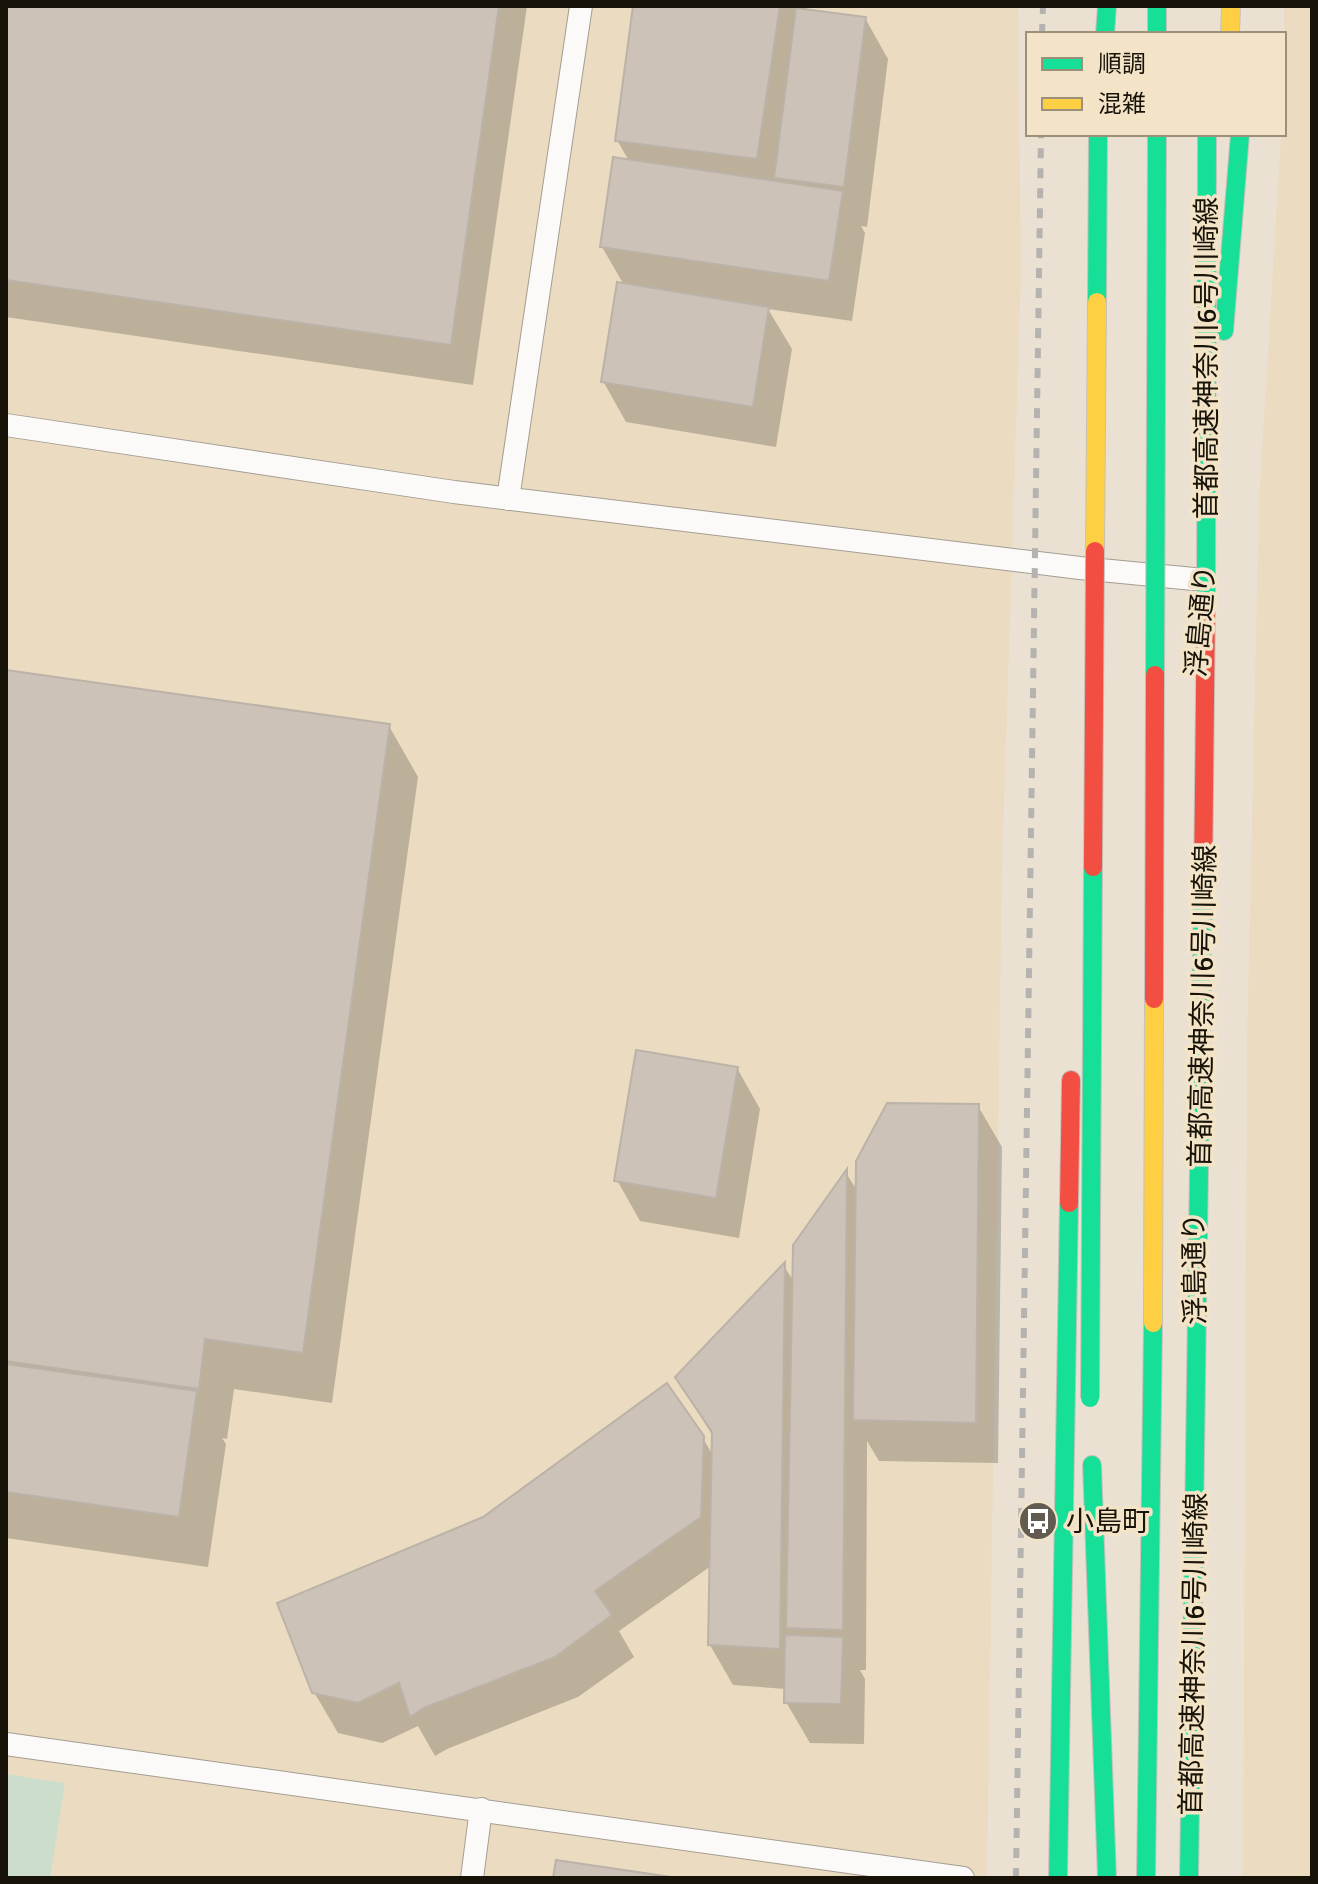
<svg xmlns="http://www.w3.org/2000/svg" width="1318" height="1884" font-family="Signika,'Noto Sans JP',sans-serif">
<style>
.built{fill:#ebdcc1}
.green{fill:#cdc}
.shadow{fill:#0003}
.building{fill:#ccc2b7;stroke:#bbb2a8;stroke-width:2}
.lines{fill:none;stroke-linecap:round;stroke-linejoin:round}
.lane-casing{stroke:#a49d92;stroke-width:24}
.fast-casing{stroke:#c5c1b9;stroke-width:20}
.slow-casing{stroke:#c5c1b9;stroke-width:20}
.jam-casing{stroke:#c5c1b9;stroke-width:20}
.lane{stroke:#fcfaf8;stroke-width:22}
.fast{stroke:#16e098;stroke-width:18}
.slow{stroke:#ffcf43;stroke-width:18}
.jam{stroke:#f24e42;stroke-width:18}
.rail{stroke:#b5b3af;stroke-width:6;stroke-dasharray:10 10;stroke-linecap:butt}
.fast-bridge-casing{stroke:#c5c1b9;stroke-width:20;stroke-linecap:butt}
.slow-bridge-casing{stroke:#c5c1b9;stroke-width:20;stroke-linecap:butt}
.jam-bridge-casing{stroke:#c5c1b9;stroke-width:20;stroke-linecap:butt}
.fast-bridge{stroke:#16e098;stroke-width:18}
.slow-bridge{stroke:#ffcf43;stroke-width:18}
.jam-bridge{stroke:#f24e42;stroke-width:18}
.labels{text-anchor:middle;stroke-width:7;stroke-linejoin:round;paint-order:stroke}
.street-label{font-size:28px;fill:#181309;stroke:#f4e4c7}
.poi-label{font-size:28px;fill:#181309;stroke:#f4e4c7;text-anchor:start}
</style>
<rect width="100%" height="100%" fill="#eae1d2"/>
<path class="built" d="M 6,6 L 1018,6 L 1021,273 L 1002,871 L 987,1878 L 6,1878 Z
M 1284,6 L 1312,6 L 1312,1878 L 1243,1878 L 1247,1041 L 1259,501 L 1281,134 L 1284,134 Z"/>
<path class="green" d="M 6,1774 L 65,1783 L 50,1878 L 6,1878 Z"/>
<path class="shadow" d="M 6,6 L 527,6 L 473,385 L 6,317 Z
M 635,6 L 806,6 L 807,11 L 865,18 L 888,59 L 867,227 L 861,226 L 865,233 L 852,321 L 768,309 L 792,349 L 776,447 L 626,422 L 603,381 L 624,285 L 602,247 L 629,161 L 617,140 Z
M 6,672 L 389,726 L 418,777 L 332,1403 L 234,1389 L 227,1439 L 222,1438 L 226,1444 L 208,1567 L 6,1538 Z
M 737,1068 L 760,1109 L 739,1238 L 640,1221 L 617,1180 Z
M 978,1106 L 1002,1147 L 998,1463 L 879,1461 L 867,1441 L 866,1670 L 860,1670 L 865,1679 L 864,1744 L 810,1743 L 786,1702 L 786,1689 L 733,1685 L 710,1645 L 711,1566 L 619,1631 L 634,1657 L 578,1697 L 447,1749 L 435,1756 L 418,1726 L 382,1743 L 338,1733 L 314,1692 L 702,1437 L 714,1457 L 714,1438 L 677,1378 L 784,1266 L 794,1282 L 846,1173 L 858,1192 Z"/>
<path class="building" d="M 6,6 L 499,6 L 451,345 L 6,280 Z
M 633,6 L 780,6 L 757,159 L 615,141 Z
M 796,8 L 866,17 L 844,187 L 774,178 Z
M 613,157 L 843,191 L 829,281 L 600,247 Z
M 617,282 L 769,307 L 753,407 L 601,382 Z
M 6,670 L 390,724 L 303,1353 L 205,1339 L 199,1389 L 6,1361 Z
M 636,1050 L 738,1067 L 716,1198 L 614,1181 Z
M 887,1103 L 979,1104 L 976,1423 L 853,1420 L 856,1161 Z
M 847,1169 L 843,1630 L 786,1628 L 793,1245 Z
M 785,1262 L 780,1649 L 708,1645 L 712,1432 L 675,1377 Z
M 6,1364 L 197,1391 L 179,1517 L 6,1492 Z
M 667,1383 L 704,1436 L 701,1517 L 595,1591 L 612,1615 L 555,1657 L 424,1708 L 410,1717 L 399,1683 L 358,1703 L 312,1693 L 277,1603 L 483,1517 Z
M 785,1635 L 843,1637 L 841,1704 L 784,1703 Z
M 556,1860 L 678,1878 L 553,1878 Z"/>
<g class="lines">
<g class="lane-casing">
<path id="lane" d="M 6,425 L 454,492 L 1080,568 L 1204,580
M 508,499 L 581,6
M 6,1744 L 963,1878
M 472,1878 L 481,1809"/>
</g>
<g class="fast-casing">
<path id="fast" d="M 1157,6 L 1157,34
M 1105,34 L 1107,6
M 1224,331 L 1240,134
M 1092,1465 L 1107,1878
M 1058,1878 L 1069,1203"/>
</g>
<g class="slow-casing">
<path id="slow" d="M 1230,34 L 1231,6"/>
</g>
<g class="jam-casing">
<path id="jam" d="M 1069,1203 L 1071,1080"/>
</g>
<use href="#lane" class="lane"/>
<use href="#fast" class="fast"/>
<use href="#slow" class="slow"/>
<use href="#jam" class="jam"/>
<path class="rail" d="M 1042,34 L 1043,6
M 1016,1878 L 1041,134"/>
<g class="fast-bridge-casing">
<path id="fast-bridge" d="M 1097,302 L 1098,134
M 1206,603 L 1207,134
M 1155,675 L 1157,134
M 1090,1398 L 1093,867
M 1146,1878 L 1153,1323
M 1189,1878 L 1203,884"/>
</g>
<g class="slow-bridge-casing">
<path id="slow-bridge" d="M 1095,551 L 1097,302
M 1153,1323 L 1154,999"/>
</g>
<g class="jam-bridge-casing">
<path id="jam-bridge" d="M 1093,867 L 1095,551
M 1203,884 L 1206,603
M 1154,999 L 1155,675"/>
</g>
<use href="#fast-bridge" class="fast-bridge"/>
<use href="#slow-bridge" class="slow-bridge"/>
<use href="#jam-bridge" class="jam-bridge"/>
</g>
<defs>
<g id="bus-disc" transform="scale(2)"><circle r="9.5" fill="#625b4f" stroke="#f4e4c7"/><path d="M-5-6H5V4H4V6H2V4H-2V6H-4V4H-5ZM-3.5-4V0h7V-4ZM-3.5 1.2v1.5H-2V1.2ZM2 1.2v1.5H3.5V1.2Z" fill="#fff"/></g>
</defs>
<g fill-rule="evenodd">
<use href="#bus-disc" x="1038" y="1521"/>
</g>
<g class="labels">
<g class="street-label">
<text transform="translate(1206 358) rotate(-90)" y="10">首都高速神奈川6号川崎線</text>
<text transform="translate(1200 621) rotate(-85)" y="10">浮島通り</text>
<text transform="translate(1202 1006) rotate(-89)" y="10">首都高速神奈川6号川崎線</text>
<text transform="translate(1194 1269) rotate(-91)" y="10">浮島通り</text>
<text transform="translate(1193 1654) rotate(-89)" y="10">首都高速神奈川6号川崎線</text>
</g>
<g class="poi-label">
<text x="1066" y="1531">小島町</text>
</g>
</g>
<rect width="1318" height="1884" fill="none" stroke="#181309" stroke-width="16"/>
<rect x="1026" y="32" width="260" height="104" fill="#f4e4c7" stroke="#9c907b" stroke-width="2"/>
<rect x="1042" y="58" width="40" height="12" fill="#16e098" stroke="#9c907b" stroke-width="2"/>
<text x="1098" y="72" font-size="24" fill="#181309">順調</text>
<rect x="1042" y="98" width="40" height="12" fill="#ffcf43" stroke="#9c907b" stroke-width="2"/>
<text x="1098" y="112" font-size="24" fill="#181309">混雑</text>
</svg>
